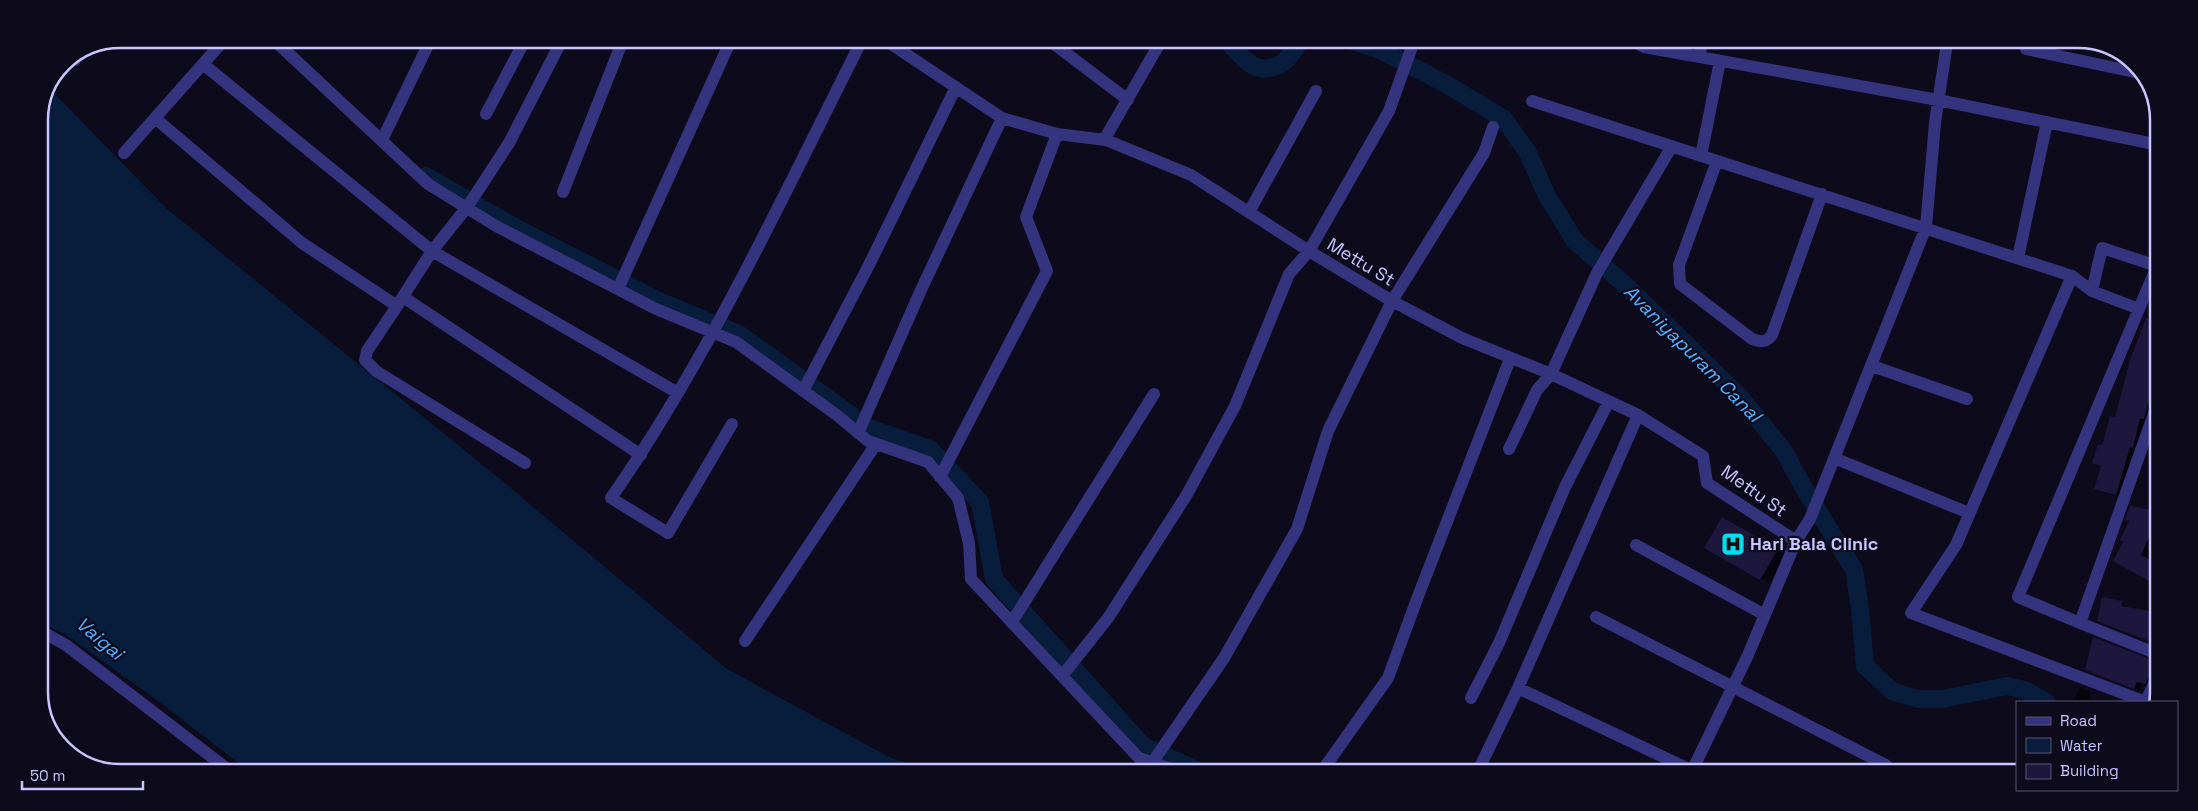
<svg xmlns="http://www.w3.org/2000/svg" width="2198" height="811" font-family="'Space Grotesk',sans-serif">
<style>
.water{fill:#081d3c}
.shadow{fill:#0007}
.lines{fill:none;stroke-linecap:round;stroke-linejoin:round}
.canal{stroke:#081d3c;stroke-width:18}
.building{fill:#1d163d}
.street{stroke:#34337d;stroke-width:12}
.labels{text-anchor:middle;stroke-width:4.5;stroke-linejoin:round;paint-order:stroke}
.street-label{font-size:18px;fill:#cac5ff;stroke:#0d0a1c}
.poi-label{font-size:18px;font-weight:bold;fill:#cac5ff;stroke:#0d0a1c;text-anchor:start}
.water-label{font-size:19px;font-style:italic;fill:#53b2ff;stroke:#0d0a1c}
.rim{fill:none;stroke:#cac5ff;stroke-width:2.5}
</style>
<rect width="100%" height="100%" fill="#0d0a1c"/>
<path class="water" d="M 50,89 L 166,208 L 495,475 L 727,669 L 891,758 L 929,770 L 245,768 L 162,704 L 65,634 L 39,622 L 39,114 Z"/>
<path class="shadow" d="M 2158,323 L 2157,397 L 2156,397 L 2149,421 L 2122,498 L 2096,488 L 2102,466 L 2093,462 L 2116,419 Z
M 2131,507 L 2156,513 L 2156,644 L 2104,624 L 2121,613 L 2123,603 L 2127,605 L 2126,608 L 2147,612 L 2155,583 L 2125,542 Z
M 1722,519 L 1786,555 L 1769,583 L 1706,547 Z
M 2155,661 L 2155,679 L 2151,686 L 2142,684 L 2140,691 L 2086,670 Z
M 2080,687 L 2091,692 L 2087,702 L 2073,702 Z"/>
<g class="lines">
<path class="canal" d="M 1231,41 L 1231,45 C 1244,60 1257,76 1279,65 C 1287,62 1295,48 1301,41
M 1352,41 L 1378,49 L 1446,84 L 1504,119 L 1528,153 L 1547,196 L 1575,241 L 1622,282 L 1740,397 L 1783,450 L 1804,488 L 1854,570 L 1860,609 L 1865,666 L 1892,691 L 1917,699 L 1942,699 L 2007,686 L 2025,690 L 2046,702
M 426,176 L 520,230 L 659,301 L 739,334 L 869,428 L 930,449 L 980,502 L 994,579 L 1143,746 L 1196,770"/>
</g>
<path class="building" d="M 2146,318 L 2158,322 L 2157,396 L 2150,395 L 2144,419 L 2140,418 L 2133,448 L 2130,447 L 2116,495 L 2094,489 L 2101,466 L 2092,463 L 2098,444 L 2102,445 L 2110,416 L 2115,417 L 2131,357 Z
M 2130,505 L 2156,512 L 2156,522 L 2141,555 L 2156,563 L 2156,585 L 2113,561 L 2123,542 L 2120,540 L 2129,521 L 2125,520 Z
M 1722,517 L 1778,549 L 1760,580 L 1704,548 Z
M 2102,597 L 2122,601 L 2121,606 L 2156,612 L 2156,644 L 2097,621 Z
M 2093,637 L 2155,661 L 2152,674 L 2145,684 L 2137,682 L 2134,689 L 2085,670 Z"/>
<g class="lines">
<path class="street" d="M 273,39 L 428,184 L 496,226 L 656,309 L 736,342 L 838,416 L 868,441 L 928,462 L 958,498 L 969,543 L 971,579 L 1139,758 L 1174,770
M 885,40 L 1002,118 L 1057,134 L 1106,140 L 1191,175 L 1309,251 L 1392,301 L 1462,338 L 1551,374 L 1638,415 L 1703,456 L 1707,483 L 1796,541
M 1050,41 L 1128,100
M 1379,42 L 1380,41
M 1635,42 L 1644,47 L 1938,100 L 2159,145
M 2026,49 L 2144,74
M 1700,57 L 1701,42
M 75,60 L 79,55
M 203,64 L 432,251 L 468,206 L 509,143 L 562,40
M 1532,101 L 2072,276 L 1956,545 L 1911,613 L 2146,702
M 486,114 L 525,40
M 155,118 L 302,243 L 397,306 L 432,251 L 678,393
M 382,140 L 431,39
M 1104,140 L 1161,41
M 124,153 L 225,39
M 1701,156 L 1720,61
M 1717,161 L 1679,265 L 1680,284 L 1752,339 C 1761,342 1766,343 1772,335 L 1822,194
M 563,192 L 623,40
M 1249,212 L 1316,91
M 2018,258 L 2047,122
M 2072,276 L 2092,291 L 2102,248 L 2157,266
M 618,289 L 731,40
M 2092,291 L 2139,309
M 403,297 L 641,455
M 397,306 L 367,351 L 365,360 L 376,371 L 525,463
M 1872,366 L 1967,399
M 803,391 L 869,265 L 956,87
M 732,424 L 668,533 L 611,498 C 710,355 783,196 862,40
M 858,433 L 921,290 L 1002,118
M 1509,449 L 1537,390 L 1551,374 L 1597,273 L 1672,146
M 1834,458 L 1969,513
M 940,477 L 1047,271 L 1026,217 L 1057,134
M 1636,545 L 1765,615
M 1596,617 L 1886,765
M 1012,622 L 1154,394
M 2080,623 L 2018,597 L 2157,266 L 2158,266
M 39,630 L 66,645 L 226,768
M 745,641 L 876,444
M 2155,653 L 2080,623 L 2157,405
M 1062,676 L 1108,618 L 1186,496 L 1235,406 L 1289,274 L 1309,251 L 1389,111 L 1414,41
M 1518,688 L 1693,771
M 1471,698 L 1499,643 L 1565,487 L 1609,401
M 2146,701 L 2155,681
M 1152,763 L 1224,658 L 1297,529 L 1328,431 L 1392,301 L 1484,153 L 1493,127
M 1322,771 L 1388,678 L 1417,599 L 1510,359
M 1478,771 L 1518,688 L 1638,415
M 1692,771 L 1748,655 L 1796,541 L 1810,519 L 1926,227 L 1935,123 L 1947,43"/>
</g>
<defs>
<g id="hospital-square" transform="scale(1.25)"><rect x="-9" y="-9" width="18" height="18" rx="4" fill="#00dcf0" stroke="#0d0a1c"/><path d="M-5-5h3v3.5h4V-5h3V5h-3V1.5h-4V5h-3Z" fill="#111"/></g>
</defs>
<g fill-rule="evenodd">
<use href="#hospital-square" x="1733" y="544"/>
</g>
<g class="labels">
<g class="street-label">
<text transform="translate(1361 262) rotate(31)" y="6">Mettu St</text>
<text transform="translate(1754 491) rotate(35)" y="6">Mettu St</text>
</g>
<g class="poi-label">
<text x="1750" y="550">Hari Bala Clinic</text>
</g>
<g class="water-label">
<text transform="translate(1693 353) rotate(45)" y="7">Avaniyapuram Canal</text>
<text transform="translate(100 638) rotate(40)" y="7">Vaigai</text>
</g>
</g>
<path d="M0 0H2198V811H0ZM120 48H2078A72 72 0 0 1 2150 120V692A72 72 0 0 1 2078 764H120A72 72 0 0 1 48 692V120A72 72 0 0 1 120 48Z" fill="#0d0a1c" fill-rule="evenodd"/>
<path class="rim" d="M120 48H2078A72 72 0 0 1 2150 120V692A72 72 0 0 1 2078 764H120A72 72 0 0 1 48 692V120A72 72 0 0 1 120 48Z"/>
<rect x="2016" y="701" width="162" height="90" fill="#0d0a1c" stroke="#595577"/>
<rect x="2026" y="717" width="25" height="8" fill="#34337d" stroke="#595577"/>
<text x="2060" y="726" font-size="15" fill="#cac5ff">Road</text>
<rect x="2026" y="738" width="25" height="15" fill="#081d3c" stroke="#595577"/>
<text x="2060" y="751" font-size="15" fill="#cac5ff">Water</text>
<rect x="2026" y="764" width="25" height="15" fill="#1d163d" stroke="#595577"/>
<text x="2060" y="776" font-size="15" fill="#cac5ff">Building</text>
<path d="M22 781v8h121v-8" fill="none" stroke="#cac5ff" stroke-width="2.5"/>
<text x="30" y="781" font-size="15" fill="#cac5ff" stroke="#0d0a1c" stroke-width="4" paint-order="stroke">50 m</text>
</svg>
